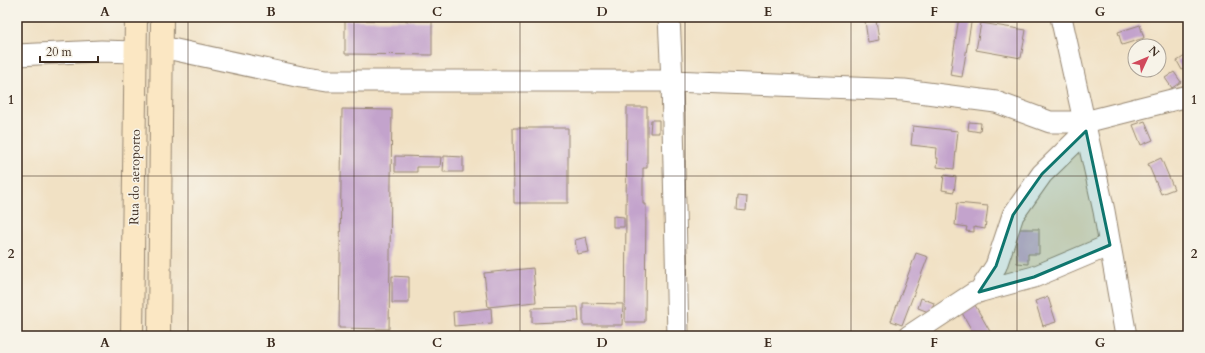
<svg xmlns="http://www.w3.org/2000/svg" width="1205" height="353" font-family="Cardo,serif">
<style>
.building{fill:#c3a3cc}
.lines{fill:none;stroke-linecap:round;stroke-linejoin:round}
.street-casing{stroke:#968671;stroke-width:23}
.secondary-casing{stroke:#968671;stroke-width:24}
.street{stroke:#fff;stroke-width:21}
.secondary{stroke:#fbe7c3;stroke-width:22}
.marked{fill:#0f766e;fill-opacity:0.2;stroke:#0f766e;stroke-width:3;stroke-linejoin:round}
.grid{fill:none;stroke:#3b2a1e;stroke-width:1;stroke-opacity:0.55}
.labels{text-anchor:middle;stroke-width:3;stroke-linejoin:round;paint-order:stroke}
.street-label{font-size:13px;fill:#3b2a1e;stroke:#f7f3e8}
.neatline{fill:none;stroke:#3b2a1e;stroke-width:1.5}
.grid-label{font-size:13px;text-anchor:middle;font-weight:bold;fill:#3b2a1e}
</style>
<rect width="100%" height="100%" fill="#f7f3e8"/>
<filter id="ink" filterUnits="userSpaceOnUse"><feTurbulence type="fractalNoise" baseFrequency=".025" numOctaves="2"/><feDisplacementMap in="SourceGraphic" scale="8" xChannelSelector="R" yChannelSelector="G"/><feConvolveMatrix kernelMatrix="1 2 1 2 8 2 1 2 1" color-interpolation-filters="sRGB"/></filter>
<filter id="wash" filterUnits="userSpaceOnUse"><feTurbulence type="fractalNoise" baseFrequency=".012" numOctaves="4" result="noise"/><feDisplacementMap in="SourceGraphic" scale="16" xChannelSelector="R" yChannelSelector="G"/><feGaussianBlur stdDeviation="0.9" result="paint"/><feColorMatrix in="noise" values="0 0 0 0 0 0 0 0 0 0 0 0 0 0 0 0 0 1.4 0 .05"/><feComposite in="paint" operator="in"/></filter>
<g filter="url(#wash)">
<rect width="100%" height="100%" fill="#f1e1c4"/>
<g id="blocks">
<path class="building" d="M 959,17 L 972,17 L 962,77 L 950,75 Z
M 345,20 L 432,21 L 432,55 L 345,54 Z
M 876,20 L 879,40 L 868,42 L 865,21 Z
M 981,23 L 1026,30 L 1021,58 L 976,50 Z
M 1140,25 L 1144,38 L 1122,45 L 1118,32 Z
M 1185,56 L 1188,62 L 1188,66 L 1182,70 L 1177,61 Z
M 1174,72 L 1181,82 L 1172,88 L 1165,78 Z
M 627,107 L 647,107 L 647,168 L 643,168 L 643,204 L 646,204 L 645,322 L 625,322 Z
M 342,109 L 392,110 L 389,329 L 339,328 Z
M 651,120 L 659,120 L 659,133 L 650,133 Z
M 1145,121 L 1153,140 L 1141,145 L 1133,125 Z
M 969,122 L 981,123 L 980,132 L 968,130 Z
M 913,126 L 958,131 L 954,169 L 937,167 L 938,158 L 936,158 L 937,148 L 911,145 Z
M 513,128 L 568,128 L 568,203 L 514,203 Z
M 395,156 L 441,157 L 440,167 L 417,167 L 417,172 L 395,172 Z
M 444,156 L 463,157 L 463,172 L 443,172 Z
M 1161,158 L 1174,189 L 1161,194 L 1148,164 Z
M 944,175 L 956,177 L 954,192 L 942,190 Z
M 738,196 L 747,197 L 746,211 L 737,210 Z
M 957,203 L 988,206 L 985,229 L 974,227 L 974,232 L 966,231 L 967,227 L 955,225 Z
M 613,216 L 624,217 L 624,227 L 613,227 Z
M 1016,229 L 1039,229 L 1039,254 L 1028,254 L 1028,264 L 1017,263 Z
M 586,237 L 589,252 L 577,254 L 575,240 Z
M 916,253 L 928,257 L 902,325 L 891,321 Z
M 533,268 L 536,302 L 488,307 L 484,273 Z
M 392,276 L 409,277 L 409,303 L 392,303 Z
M 1048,297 L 1056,322 L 1043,326 L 1035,301 Z
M 921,298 L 934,303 L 931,313 L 918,308 Z
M 583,303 L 623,304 L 622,325 L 583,325 Z
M 975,305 L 992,335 L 990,336 L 975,336 L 962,313 Z
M 578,307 L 579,321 L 532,323 L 532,308 Z
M 491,308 L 492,323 L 454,326 L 453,312 Z"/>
</g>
</g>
<g filter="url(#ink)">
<use href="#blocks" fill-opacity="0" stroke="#968671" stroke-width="1"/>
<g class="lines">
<g class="street-casing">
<path id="street" d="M 669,17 L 672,81 L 678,336
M 1061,17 L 1104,211 L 1126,336
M 162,47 L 301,77 L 326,81 L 672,81 L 904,90 L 996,102 L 1050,122 L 1085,122 L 1188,96
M 17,55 L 101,51 L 135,52
M 979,292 L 996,266 L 1013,215 L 1042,174 L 1086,131
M 909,336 L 974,293 L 1034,277 L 1110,245"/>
</g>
<g class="secondary-casing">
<path id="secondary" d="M 132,336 L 136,17
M 159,336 L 162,17"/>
</g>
<use href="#street" class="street"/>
<use href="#secondary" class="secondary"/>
</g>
</g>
<path class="marked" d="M 1086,131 L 1110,245 L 1034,277 L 979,292 L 996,266 L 1013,215 L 1042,174 Z"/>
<path class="grid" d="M 188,17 L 188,336M 354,17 L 354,336M 520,17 L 520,336M 685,17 L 685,336M 851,17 L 851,336M 1017,17 L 1017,336M 17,176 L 1188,176"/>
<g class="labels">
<g class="street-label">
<text transform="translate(134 177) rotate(-89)" y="5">Rua do aeroporto</text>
</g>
</g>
<rect width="1205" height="353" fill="none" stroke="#f7f3e8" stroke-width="44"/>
<g transform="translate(1147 58) rotate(46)"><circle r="19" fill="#f7f3e8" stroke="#aca397"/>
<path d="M0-3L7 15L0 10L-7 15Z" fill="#d1495b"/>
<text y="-6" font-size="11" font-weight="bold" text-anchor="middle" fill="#3b2a1e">N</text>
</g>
<path d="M40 56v6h58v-6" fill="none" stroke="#3b2a1e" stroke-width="2"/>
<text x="46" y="56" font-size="12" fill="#3b2a1e" stroke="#f7f3e8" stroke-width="3" paint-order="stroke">20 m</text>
<rect x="22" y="22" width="1161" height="309" class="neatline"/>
<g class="grid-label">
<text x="105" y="16">A</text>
<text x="271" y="16">B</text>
<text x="437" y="16">C</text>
<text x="602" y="16">D</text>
<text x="768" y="16">E</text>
<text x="934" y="16">F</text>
<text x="1100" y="16">G</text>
<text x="11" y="104">1</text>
<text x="1194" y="104">1</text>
<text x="11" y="258">2</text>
<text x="1194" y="258">2</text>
<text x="105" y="347">A</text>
<text x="271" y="347">B</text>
<text x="437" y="347">C</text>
<text x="602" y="347">D</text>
<text x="768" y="347">E</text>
<text x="934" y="347">F</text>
<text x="1100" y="347">G</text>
</g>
</svg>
